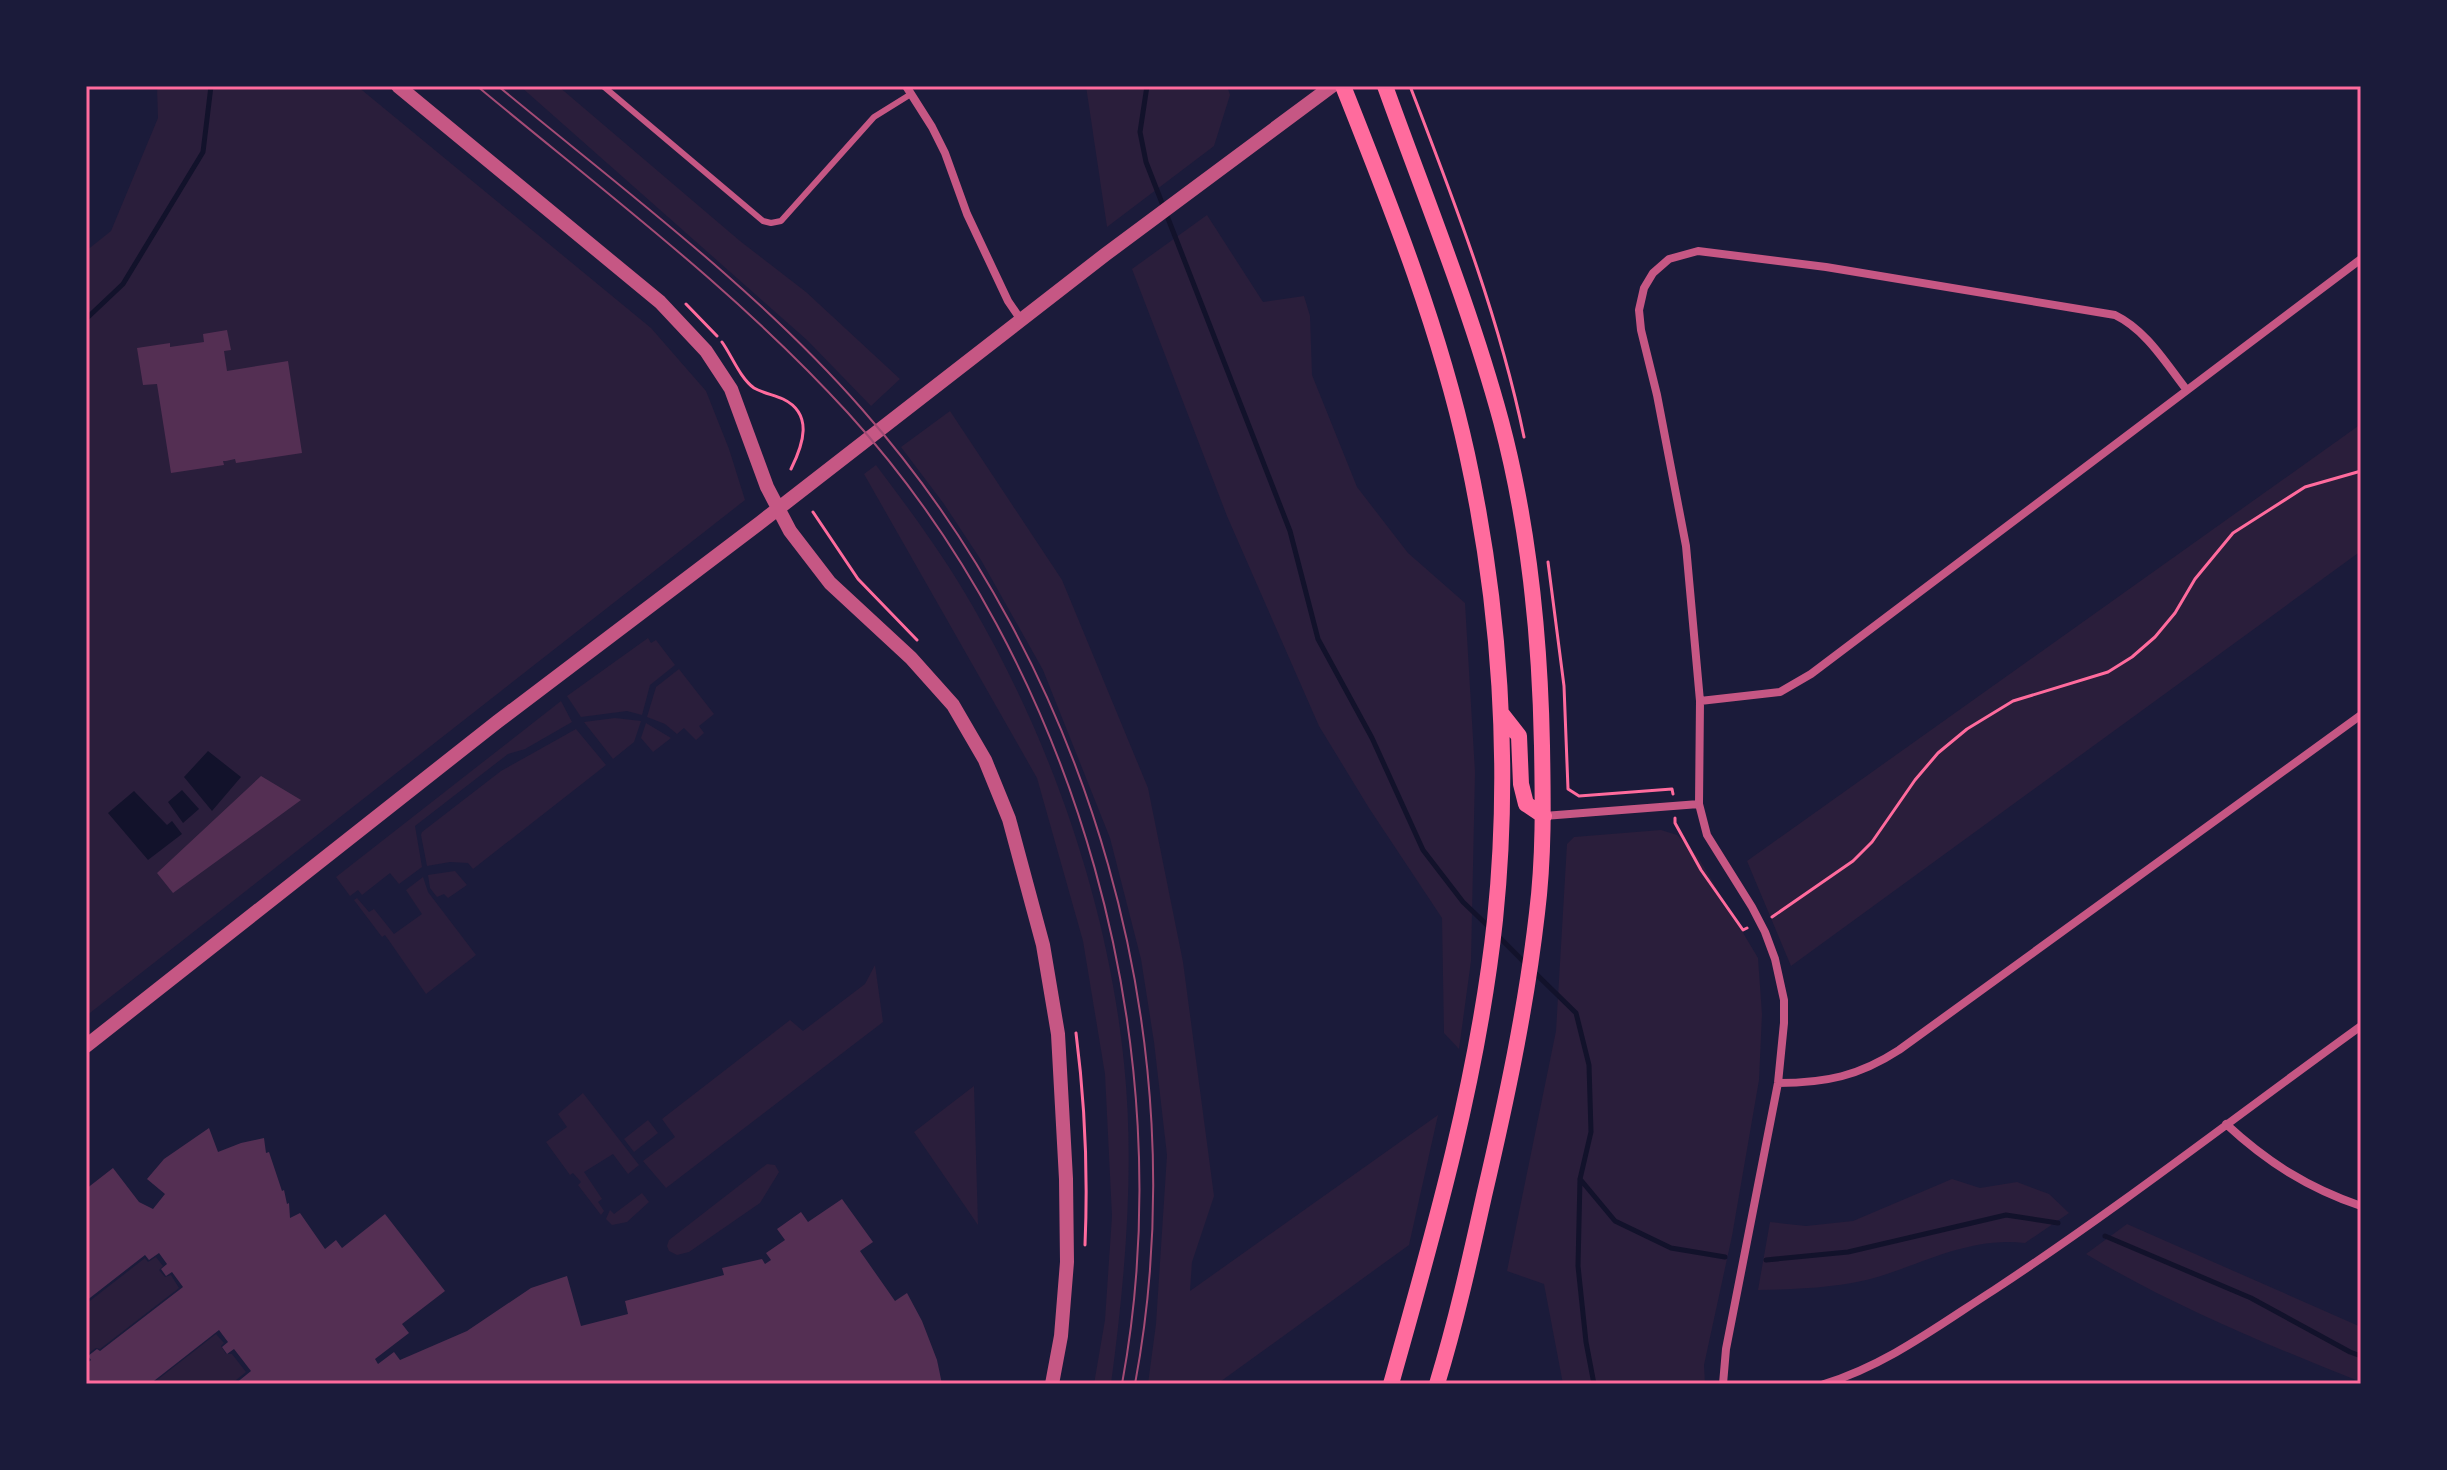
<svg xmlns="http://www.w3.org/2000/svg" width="2447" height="1470" font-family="'Varela Round',sans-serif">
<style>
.green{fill:#2a1e3b}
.water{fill:#12122b}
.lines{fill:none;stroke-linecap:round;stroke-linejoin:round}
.stream{stroke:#12122b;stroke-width:5}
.building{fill:#542f53}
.path{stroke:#ff6b9d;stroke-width:3}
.service{stroke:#c65784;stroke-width:6}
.minor{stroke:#c65784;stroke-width:8}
.tertiary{stroke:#c65784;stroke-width:14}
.secondary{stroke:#ff6b9d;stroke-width:16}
.tram{stroke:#a44b75;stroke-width:2}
.neatline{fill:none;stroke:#ff6b9d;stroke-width:3}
</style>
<rect width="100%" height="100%" fill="#1b1b3a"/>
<path class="green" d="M 157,86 L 357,86 L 651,328 L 706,391 L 729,449 L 745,500 L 86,1016 L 86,251 L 111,231 L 158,118 Z
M 520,86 L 558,86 L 740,241 L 806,292 L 900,379 L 871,406 L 807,340 Z
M 1086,86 L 1227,86 L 1230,95 L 1214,146 L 1107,227 Z
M 1207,215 L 1263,302 L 1304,296 L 1310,316 L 1312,375 L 1357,487 L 1408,553 L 1465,603 L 1475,772 L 1471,961 L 1459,1049 L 1444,1033 L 1442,918 L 1369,808 L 1319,726 L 1227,516 L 1132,269 Z
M 950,411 L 1062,580 L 1148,788 L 1183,962 L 1214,1196 L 1192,1262 L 1190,1291 L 1438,1115 L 1409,1245 L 1217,1384 L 1148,1384 L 1156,1324 L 1167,1155 L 1154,1042 L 1141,959 L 1110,838 L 1043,670 L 981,560 L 944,504 L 901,447 Z
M 2361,424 L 2361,551 L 1791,966 L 1747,861 Z
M 876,465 C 910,510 944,556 972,605 C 1052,743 1108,904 1124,1063 C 1135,1169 1125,1279 1111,1384 L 1094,1384 L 1105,1320 L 1112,1216 L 1105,1074 L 1083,941 L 1037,778 L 864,474 Z
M 648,638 L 651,643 L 656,640 L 675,665 L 650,685 L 642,715 L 627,711 L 581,717 L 567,696 Z
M 679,669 L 714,714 L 699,726 L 704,733 L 696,740 L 684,728 L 677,734 L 665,724 L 647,717 L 656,687 Z
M 561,701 L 572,722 L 525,749 L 508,754 L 415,826 L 422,867 L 399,884 L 390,873 L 362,895 L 358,890 L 350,896 L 336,877 Z
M 615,718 L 641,721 L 634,742 L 613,759 L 584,722 Z
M 646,723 L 671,738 L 653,752 L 641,738 Z
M 576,729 L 606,765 L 473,869 L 468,863 L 450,862 L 427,866 L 421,835 L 422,832 L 501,771 Z
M 1661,830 L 1677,835 L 1698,857 L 1758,958 L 1762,1014 L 1759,1080 L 1732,1236 L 1704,1365 L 1705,1384 L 1563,1384 L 1544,1284 L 1507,1271 L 1556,1031 L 1567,844 L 1574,837 Z
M 455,871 L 467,885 L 448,898 L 444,894 L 437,897 L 430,888 L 428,875 Z
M 423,877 L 428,892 L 476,955 L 426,994 L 390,942 L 385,935 L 382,937 L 354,900 L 357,898 L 369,912 L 374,909 L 394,934 L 422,914 L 406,890 Z
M 875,965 L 883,1022 L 666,1188 L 643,1161 L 675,1137 L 662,1119 L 790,1020 L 803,1031 L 865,984 Z
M 974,1086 L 978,1225 L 914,1132 Z
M 583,1093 L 639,1165 L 628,1174 L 613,1154 L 584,1172 L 602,1199 L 598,1202 L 604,1211 L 601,1215 L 578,1185 L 581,1182 L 573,1173 L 570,1175 L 546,1142 L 567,1127 L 558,1114 Z
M 648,1120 L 658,1133 L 634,1152 L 624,1139 Z
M 767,1164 L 775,1165 L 779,1172 L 760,1203 L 689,1252 L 677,1255 L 669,1251 L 667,1246 L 669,1240 Z
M 1952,1179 L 1980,1188 L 2017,1182 L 2049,1194 L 2069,1213 L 2025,1243 C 1973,1237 1930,1260 1881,1276 C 1841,1288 1799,1289 1758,1290 L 1770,1222 L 1806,1226 L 1853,1221 Z
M 642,1193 L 649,1202 L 627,1222 L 612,1225 L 606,1219 L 610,1210 L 614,1214 Z
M 2127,1224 L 2361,1327 L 2361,1382 C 2268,1345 2173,1306 2086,1254 Z
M 156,1257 L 163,1266 L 159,1270 L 165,1277 L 171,1275 L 179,1288 L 100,1349 L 96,1348 L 86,1355 L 86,1304 L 145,1258 L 148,1262 Z
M 216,1334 L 224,1343 L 221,1346 L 226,1354 L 232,1354 L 246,1372 L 231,1384 L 152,1384 Z"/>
<path class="water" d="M 208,751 L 241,777 L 212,811 L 184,777 Z
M 182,790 L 199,809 L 183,823 L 168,802 Z
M 134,791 L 167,825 L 172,821 L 182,834 L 148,860 L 108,813 Z"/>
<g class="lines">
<path class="stream" d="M 1147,86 L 1140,132 L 1146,162 L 1290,531 L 1318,639 L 1372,738 L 1423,850 L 1463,902 L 1489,927
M 86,319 L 123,284 L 203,152 L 211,86
M 1496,934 L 1526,964
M 1533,971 L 1576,1013 L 1589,1065 L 1591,1132 L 1580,1179 L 1578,1266 L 1586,1342 L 1594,1384
M 1580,1179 L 1615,1221 L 1671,1248 L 1725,1257
M 2105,1236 L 2251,1298 L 2350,1352 L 2361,1356
M 1766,1260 L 1848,1252 L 2006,1215 L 2058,1223"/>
</g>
<path class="building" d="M 227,330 L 231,350 L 224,351 L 227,371 L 288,361 L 302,453 L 236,463 L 235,459 L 226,461 L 223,461 L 224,465 L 171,473 L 157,384 L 143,385 L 137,348 L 170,343 L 170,347 L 204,342 L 203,334 Z
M 261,776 L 301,800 L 173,893 L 157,873 Z
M 209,1128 L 218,1152 L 241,1143 L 264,1138 L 266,1153 L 269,1152 L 282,1191 L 284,1190 L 287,1204 L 289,1203 L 290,1218 L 300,1213 L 325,1249 L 336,1240 L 342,1248 L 385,1214 L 445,1291 L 402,1324 L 409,1333 L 375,1359 L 378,1364 L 394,1352 L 400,1360 L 467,1331 L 531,1288 L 567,1276 L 581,1326 L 628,1314 L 625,1301 L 724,1275 L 722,1268 L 762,1259 L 765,1264 L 771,1260 L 766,1253 L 785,1240 L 777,1229 L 801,1212 L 808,1222 L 842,1199 L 873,1242 L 860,1251 L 895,1301 L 907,1293 L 922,1321 L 937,1360 L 942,1384 L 235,1384 L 251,1371 L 234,1349 L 227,1354 L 222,1347 L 228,1342 L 219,1330 L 150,1384 L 86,1384 L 86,1364 L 91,1360 L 88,1356 L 97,1349 L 100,1351 L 183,1287 L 172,1272 L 166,1276 L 161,1269 L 167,1264 L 159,1253 L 149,1260 L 145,1255 L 86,1301 L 86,1189 L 113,1168 L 139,1202 L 153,1209 L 165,1194 L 147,1179 L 164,1159 Z"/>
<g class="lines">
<path class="path" d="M 1410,86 C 1454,201 1499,316 1524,437
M 686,304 L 717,336
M 722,342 C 732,356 740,378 754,388 C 763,393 774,395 783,399 C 814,414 803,445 791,469
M 813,512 L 858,579 L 917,640
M 1548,562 L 1564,686 L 1568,789 L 1579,796 L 1672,789 L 1673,794
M 1675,818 L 1675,823 L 1701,870 L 1743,930 L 1747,928
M 1772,917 L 1853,861 L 1872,842 L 1915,780 L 1938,753 L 1967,729 L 2013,701 L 2108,672 L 2132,657 L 2155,637 L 2175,613 L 2195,579 L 2233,533 L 2305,487 L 2361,471
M 1076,1033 C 1085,1103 1088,1175 1085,1245"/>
<path class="service" d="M 603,86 L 763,221 L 771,223 L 781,221 L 874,117 L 911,94"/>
<path class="minor" d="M 906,86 L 932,127 L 945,153 L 967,214 L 1008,301 L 1021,320
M 1700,701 L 1780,692 L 1811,674 L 2361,259
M 1544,816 L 1699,804
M 1778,1083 C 1826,1083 1859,1076 1899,1050 L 2361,715
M 2226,1124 C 2267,1162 2308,1188 2361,1206
M 1723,1384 L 1726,1349 L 1778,1083 L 1784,1023 L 1784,1000 L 1775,959 L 1765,932 L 1752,907 L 1707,835 L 1699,804 L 1700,701 L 1686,546 L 1657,395 L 1641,330 L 1639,310 L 1644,288 L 1653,273 L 1669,259 L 1698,251 L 1826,267 L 2115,315 C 2146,330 2165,362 2186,389
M 1824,1384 C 1887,1365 1939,1325 1994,1290 C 2120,1207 2239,1114 2361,1026"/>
<path class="tertiary" d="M 398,86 L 660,302 L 706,351 L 731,389 L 767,487 L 790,531 L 830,583 L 911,658 L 953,705 L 985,760 L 1009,819 L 1043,945 L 1058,1034 L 1066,1179 L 1067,1262 L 1061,1336 L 1052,1384
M 86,1046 L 497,722 L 761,522 L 1106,254 L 1332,86"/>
<path class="secondary" d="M 1343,86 C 1391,207 1439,326 1467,454 C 1500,605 1511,766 1495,920 C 1478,1078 1434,1232 1391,1384
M 1385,86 C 1425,197 1470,307 1501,421 C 1529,526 1540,638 1542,746 C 1543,802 1544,857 1537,913 C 1526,1009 1506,1102 1484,1196 C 1470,1259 1456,1322 1437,1384
M 1501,713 L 1519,736 L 1521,784 L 1526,804 L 1544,816"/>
<path class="tram" d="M 477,86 C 603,191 737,291 848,413 C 1078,666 1184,1048 1122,1384
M 498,86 C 621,188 756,288 861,408 C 1091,668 1199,1042 1135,1384"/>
</g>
<rect width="2447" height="1470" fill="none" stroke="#1b1b3a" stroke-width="176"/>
<rect x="88" y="88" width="2271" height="1294" class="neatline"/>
</svg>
